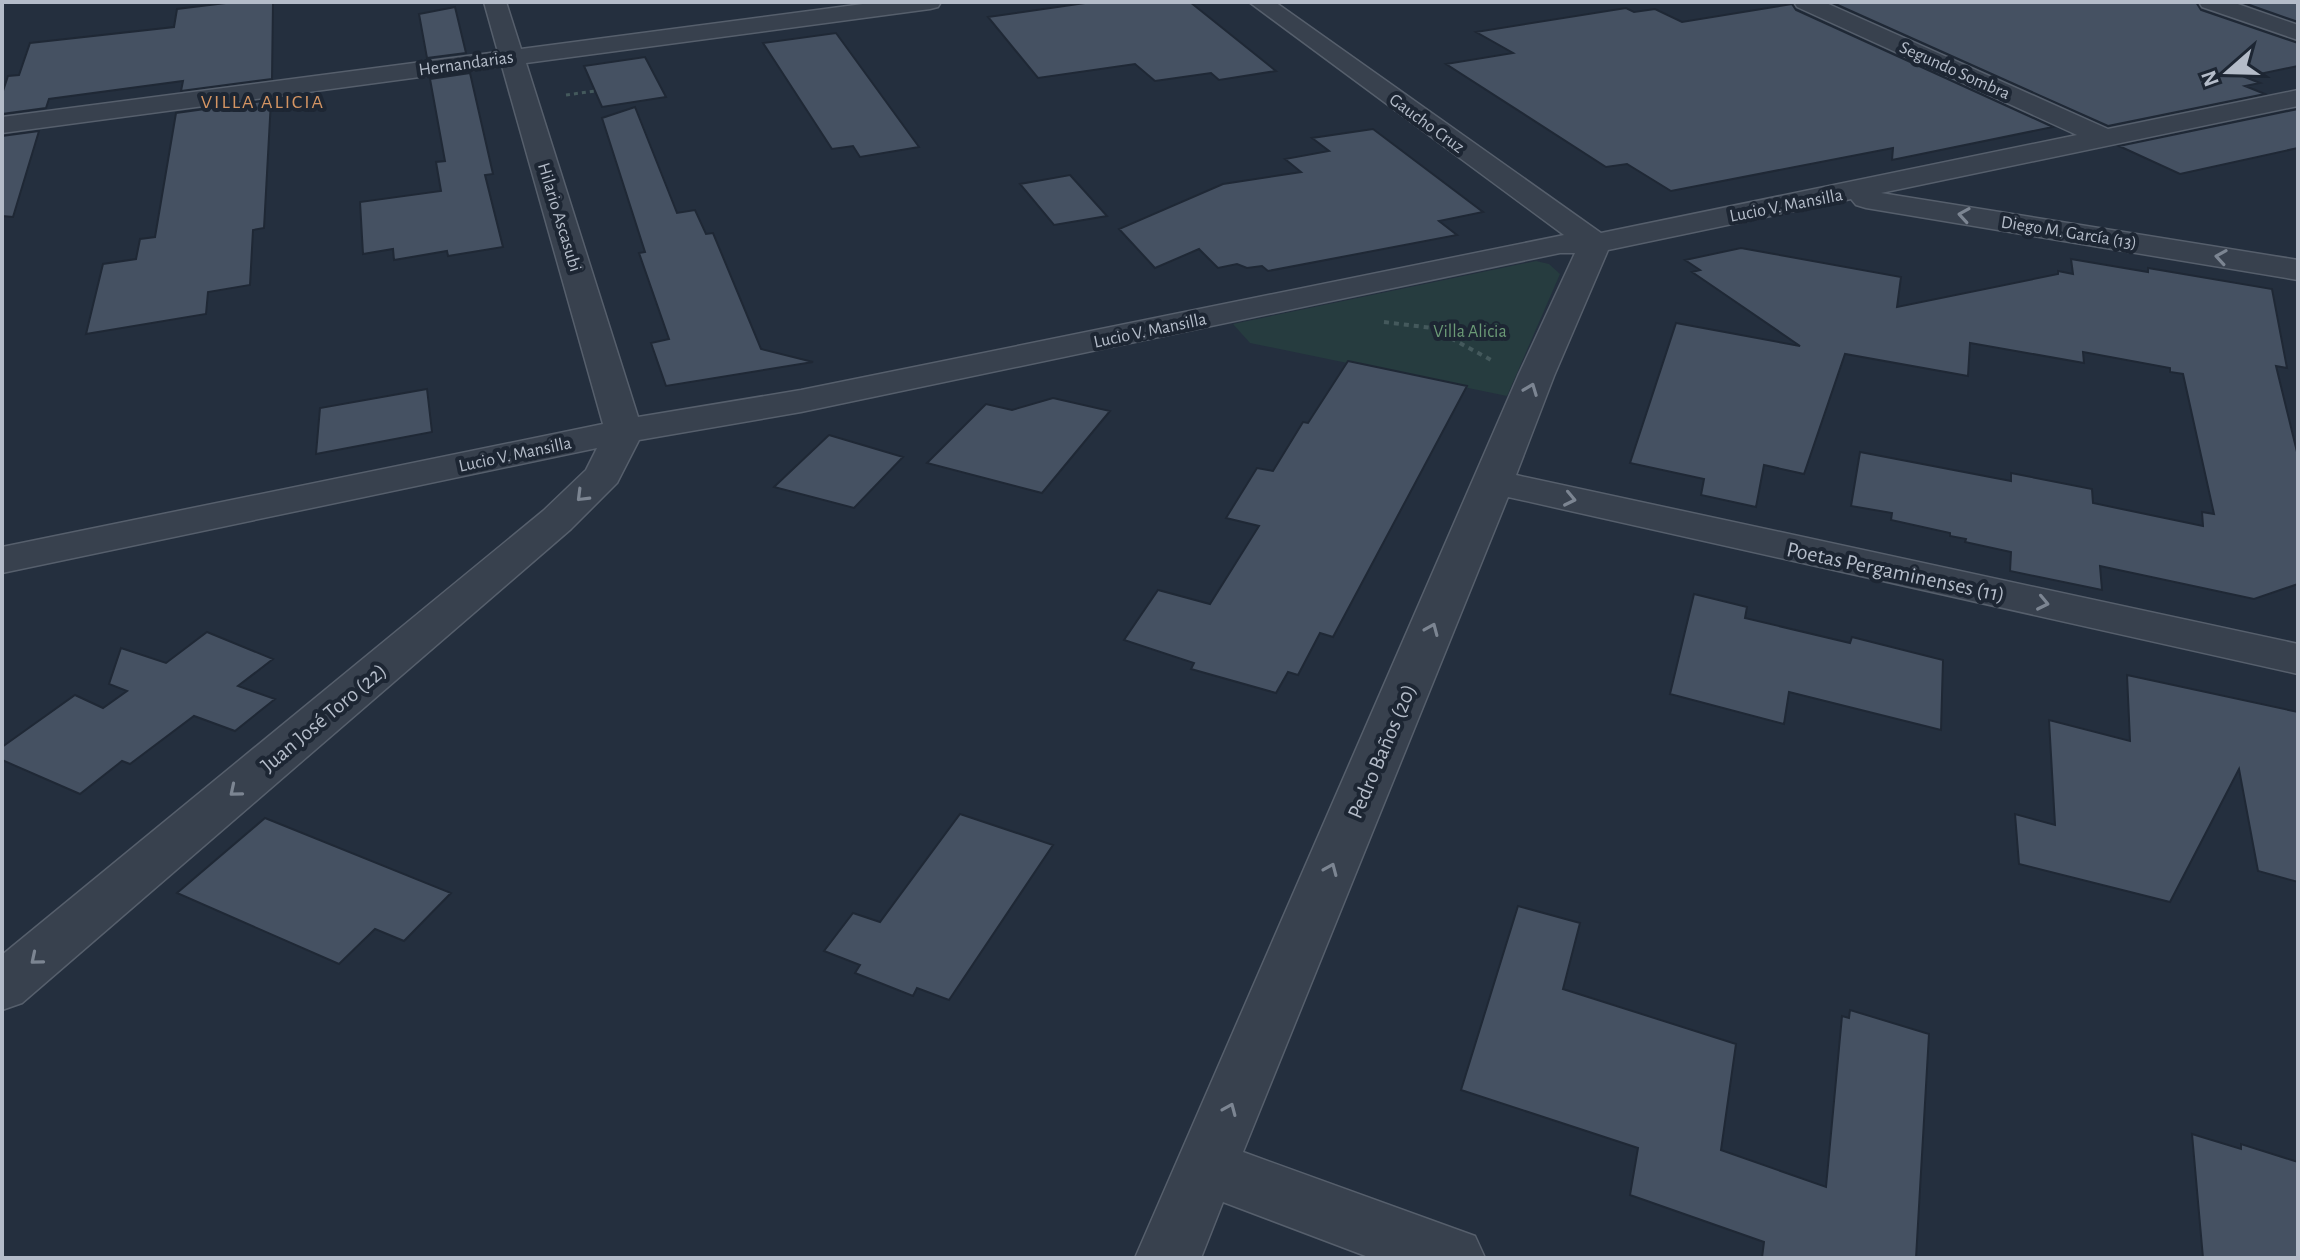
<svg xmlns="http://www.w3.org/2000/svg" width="2300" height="1260" font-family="'Alegreya Sans',sans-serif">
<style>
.green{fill:#263c3f}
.building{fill:#455162;stroke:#1f2835;stroke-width:2}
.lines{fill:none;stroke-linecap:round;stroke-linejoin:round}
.minor-casing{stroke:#565f6c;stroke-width:3}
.path-far1{stroke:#44595c;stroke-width:3;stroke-dasharray:4 4;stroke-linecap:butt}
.path{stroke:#44595c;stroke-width:4;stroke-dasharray:5 5;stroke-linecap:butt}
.minor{fill:#38414e;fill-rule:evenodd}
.oneway{stroke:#7c8592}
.labels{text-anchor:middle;stroke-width:8;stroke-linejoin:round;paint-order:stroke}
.far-street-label{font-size:18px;fill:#b4bcc9;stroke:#1d2633}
.far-park-label{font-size:18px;fill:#6b9a76;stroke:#1d2633}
.far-neighbourhood-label{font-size:20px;letter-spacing:2px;fill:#d59563;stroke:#1d2633}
.street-label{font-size:22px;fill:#b4bcc9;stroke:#1d2633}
</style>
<rect width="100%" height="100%" fill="#242f3e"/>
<path class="green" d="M 1536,261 L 1549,264 L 1560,274 L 1507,396 L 1250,343 L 1233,324 Z"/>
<path class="building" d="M 234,2 L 273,2 L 272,79 L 181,91 L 183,81 L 49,99 L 46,108 L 2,114 L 2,94 L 8,76 L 19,75 L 30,43 L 174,27 L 177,9 Z
M 1092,2 L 1190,2 L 1276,71 L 1219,80 L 1211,73 L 1155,81 L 1135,64 L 1038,78 L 988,17 Z
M 1831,2 L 2196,2 L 2201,10 L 2298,43 L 2298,66 L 2245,77 L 2260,83 L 2245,86 L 2265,94 L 2108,126 Z
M 2241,2 L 2298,2 L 2298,22 Z
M 1792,4 L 1796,10 L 2053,127 L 1892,160 L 1893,148 L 1671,191 L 1627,164 L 1606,167 L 1446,64 L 1513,53 L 1476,32 L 1626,8 L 1634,12 L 1655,9 L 1682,22 Z
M 455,7 L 466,53 L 427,58 L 419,14 Z
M 836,33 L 919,147 L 860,157 L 853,146 L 832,149 L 763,43 Z
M 645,57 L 666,97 L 602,107 L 584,66 Z
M 470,73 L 493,174 L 485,175 L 503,247 L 448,256 L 447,251 L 394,260 L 393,249 L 363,254 L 360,202 L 441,191 L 436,162 L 445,161 L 430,79 Z
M 271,100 L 264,228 L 253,230 L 250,285 L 208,292 L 206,314 L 86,334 L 103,264 L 136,259 L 140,239 L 155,237 L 176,113 Z
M 635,107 L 677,213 L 695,210 L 706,234 L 713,233 L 761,349 L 813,362 L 666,386 L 651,343 L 669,339 L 639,253 L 645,252 L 602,118 Z
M 2298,109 L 2298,148 L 2180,174 L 2119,146 Z
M 1373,129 L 1483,212 L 1439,221 L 1457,235 L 1268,271 L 1262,266 L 1247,268 L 1237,264 L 1218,268 L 1199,249 L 1155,268 L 1119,229 L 1223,184 L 1301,172 L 1285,159 L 1329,151 L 1312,138 Z
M 39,131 L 13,217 L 2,216 L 2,136 Z
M 1070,175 L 1107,216 L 1054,225 L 1020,184 Z
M 1741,248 L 1901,277 L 1897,307 L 2058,274 L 2058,271 L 2073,274 L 2071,259 L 2148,272 L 2148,268 L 2272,289 L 2287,368 L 2276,366 L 2298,456 L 2298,584 L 2254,599 L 2100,566 L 2102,590 L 2010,571 L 2011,552 L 1965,542 L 1966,539 L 1950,536 L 1950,533 L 1891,520 L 1892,513 L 1851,506 L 1860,452 L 2011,481 L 2011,473 L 2092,489 L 2093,503 L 2203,526 L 2202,512 L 2214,514 L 2183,374 L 2170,372 L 2170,368 L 2083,352 L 2084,363 L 1970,343 L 1968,376 L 1845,354 L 1804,474 L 1764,465 L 1756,507 L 1701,495 L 1704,479 L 1630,463 L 1676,323 L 1800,346 L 1692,272 L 1700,270 L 1685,260 Z
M 1348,361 L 1467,386 L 1333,637 L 1320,633 L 1298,675 L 1288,672 L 1276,693 L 1191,669 L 1194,663 L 1124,640 L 1158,590 L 1210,604 L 1259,526 L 1226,518 L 1257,468 L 1273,471 L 1303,422 L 1308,423 Z
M 427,389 L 432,432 L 316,454 L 320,408 Z
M 1053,398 L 1110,411 L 1042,493 L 927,463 L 986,404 L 1012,410 Z
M 829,435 L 903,457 L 854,508 L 774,487 Z
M 1694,594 L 1747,607 L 1745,618 L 1850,643 L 1852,637 L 1943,660 L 1941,730 L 1789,692 L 1784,724 L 1670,694 Z
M 207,632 L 273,659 L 238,686 L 275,699 L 235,731 L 194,716 L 130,764 L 122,761 L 80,794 L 2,760 L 2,747 L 75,695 L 103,708 L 127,691 L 109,684 L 121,648 L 166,663 Z
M 2127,675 L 2298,712 L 2298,882 L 2258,871 L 2239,769 L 2170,902 L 2019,864 L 2015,814 L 2055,825 L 2049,720 L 2130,741 Z
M 960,814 L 1053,845 L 949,1000 L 917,988 L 913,996 L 855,973 L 860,965 L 824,951 L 853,913 L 880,922 Z
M 265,818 L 451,893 L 404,941 L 375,929 L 339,964 L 177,893 Z
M 1518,906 L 1580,923 L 1563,989 L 1736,1044 L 1721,1150 L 1826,1187 L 1842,1016 L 1849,1018 L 1850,1010 L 1929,1034 L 1916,1258 L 1762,1258 L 1764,1242 L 1630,1195 L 1638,1148 L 1461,1090 Z
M 2192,1134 L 2241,1149 L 2241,1144 L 2298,1162 L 2298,1258 L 2203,1258 Z"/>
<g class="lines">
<g class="minor-casing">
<path id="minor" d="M 484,2 L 506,2 L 521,49 L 878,2 L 941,2 L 938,7 L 930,9 L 526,63 L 638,417 L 801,390 L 1564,235 L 1249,2 L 1275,2 L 1601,233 L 2077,135 L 1797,7 L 1794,2 L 1824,2 L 2108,129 L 2298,90 L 2298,106 L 1881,193 L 2298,260 L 2298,280 L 1866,208 L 1856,205 L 1851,199 L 1608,250 L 1554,376 L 1516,475 L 2298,644 L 2298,674 L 1508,497 L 1243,1152 L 1475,1236 L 1485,1258 L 1371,1258 L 1223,1202 L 1201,1258 L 1135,1258 L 1518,376 L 1575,253 L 1560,253 L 801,412 L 639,440 L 617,483 L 571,529 L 22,1003 L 2,1010 L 2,955 L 543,511 L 586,470 L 597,448 L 2,573 L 2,547 L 603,424 L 502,66 L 2,133 L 2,117 L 498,52 Z
M 2199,2 L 2232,2 L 2298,25 L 2298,40 L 2202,7 Z"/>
</g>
<path class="path-far1" d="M 566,95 L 595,91"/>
<path class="path" d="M 1384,322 L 1432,328 L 1493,361"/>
<use href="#minor" class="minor"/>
</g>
<defs><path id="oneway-chevron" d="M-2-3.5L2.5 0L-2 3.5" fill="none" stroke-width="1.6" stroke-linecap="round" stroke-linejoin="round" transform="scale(2)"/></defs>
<g class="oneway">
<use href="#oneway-chevron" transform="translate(1964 215) rotate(-171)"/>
<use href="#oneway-chevron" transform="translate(2221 257) rotate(-171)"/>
<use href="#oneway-chevron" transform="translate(1531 389) rotate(-69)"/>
<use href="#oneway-chevron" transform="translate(582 496) rotate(135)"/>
<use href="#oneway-chevron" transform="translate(1570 499) rotate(12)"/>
<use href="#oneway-chevron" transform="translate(2043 603) rotate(12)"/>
<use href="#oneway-chevron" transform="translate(1432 629) rotate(-67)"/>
<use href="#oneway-chevron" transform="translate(235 791) rotate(140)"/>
<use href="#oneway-chevron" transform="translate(1331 869) rotate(-67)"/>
<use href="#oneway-chevron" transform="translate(36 959) rotate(140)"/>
<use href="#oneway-chevron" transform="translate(1230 1109) rotate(-67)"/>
</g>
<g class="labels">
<g class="far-street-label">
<text transform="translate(466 63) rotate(-8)" y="6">Hernandarias</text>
<text transform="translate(1955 70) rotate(24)" y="6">Segundo Sombra</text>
<text transform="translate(1427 123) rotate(36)" y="6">Gaucho Cruz</text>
<text transform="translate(1786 205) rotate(-11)" y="6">Lucio V. Mansilla</text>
<text transform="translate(560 217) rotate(73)" y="6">Hilario Ascasubi</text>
<text transform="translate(2069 232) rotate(9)" y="6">Diego M. García (13)</text>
<text transform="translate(1150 330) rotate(-12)" y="6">Lucio V. Mansilla</text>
<text transform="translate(515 454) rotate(-12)" y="6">Lucio V. Mansilla</text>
</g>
<g class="far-park-label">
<text x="1470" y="337">Villa Alicia</text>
</g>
<g class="far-neighbourhood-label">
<text x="263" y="108">VILLA ALICIA</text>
</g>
<g class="street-label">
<text transform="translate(1896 571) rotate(12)" y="8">Poetas Pergaminenses (11)</text>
<text transform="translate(323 717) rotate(-40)" y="8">Juan José Toro (22)</text>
<text transform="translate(1381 751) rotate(-67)" y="8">Pedro Baños (20)</text>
</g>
</g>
<rect width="2300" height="1260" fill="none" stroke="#b4bcc9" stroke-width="8"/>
<g transform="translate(2228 72) rotate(250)" stroke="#1d2633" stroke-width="6" paint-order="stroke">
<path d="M0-6L14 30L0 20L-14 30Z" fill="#b4bcc9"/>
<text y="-12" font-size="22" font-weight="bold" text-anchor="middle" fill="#b4bcc9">N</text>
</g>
</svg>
